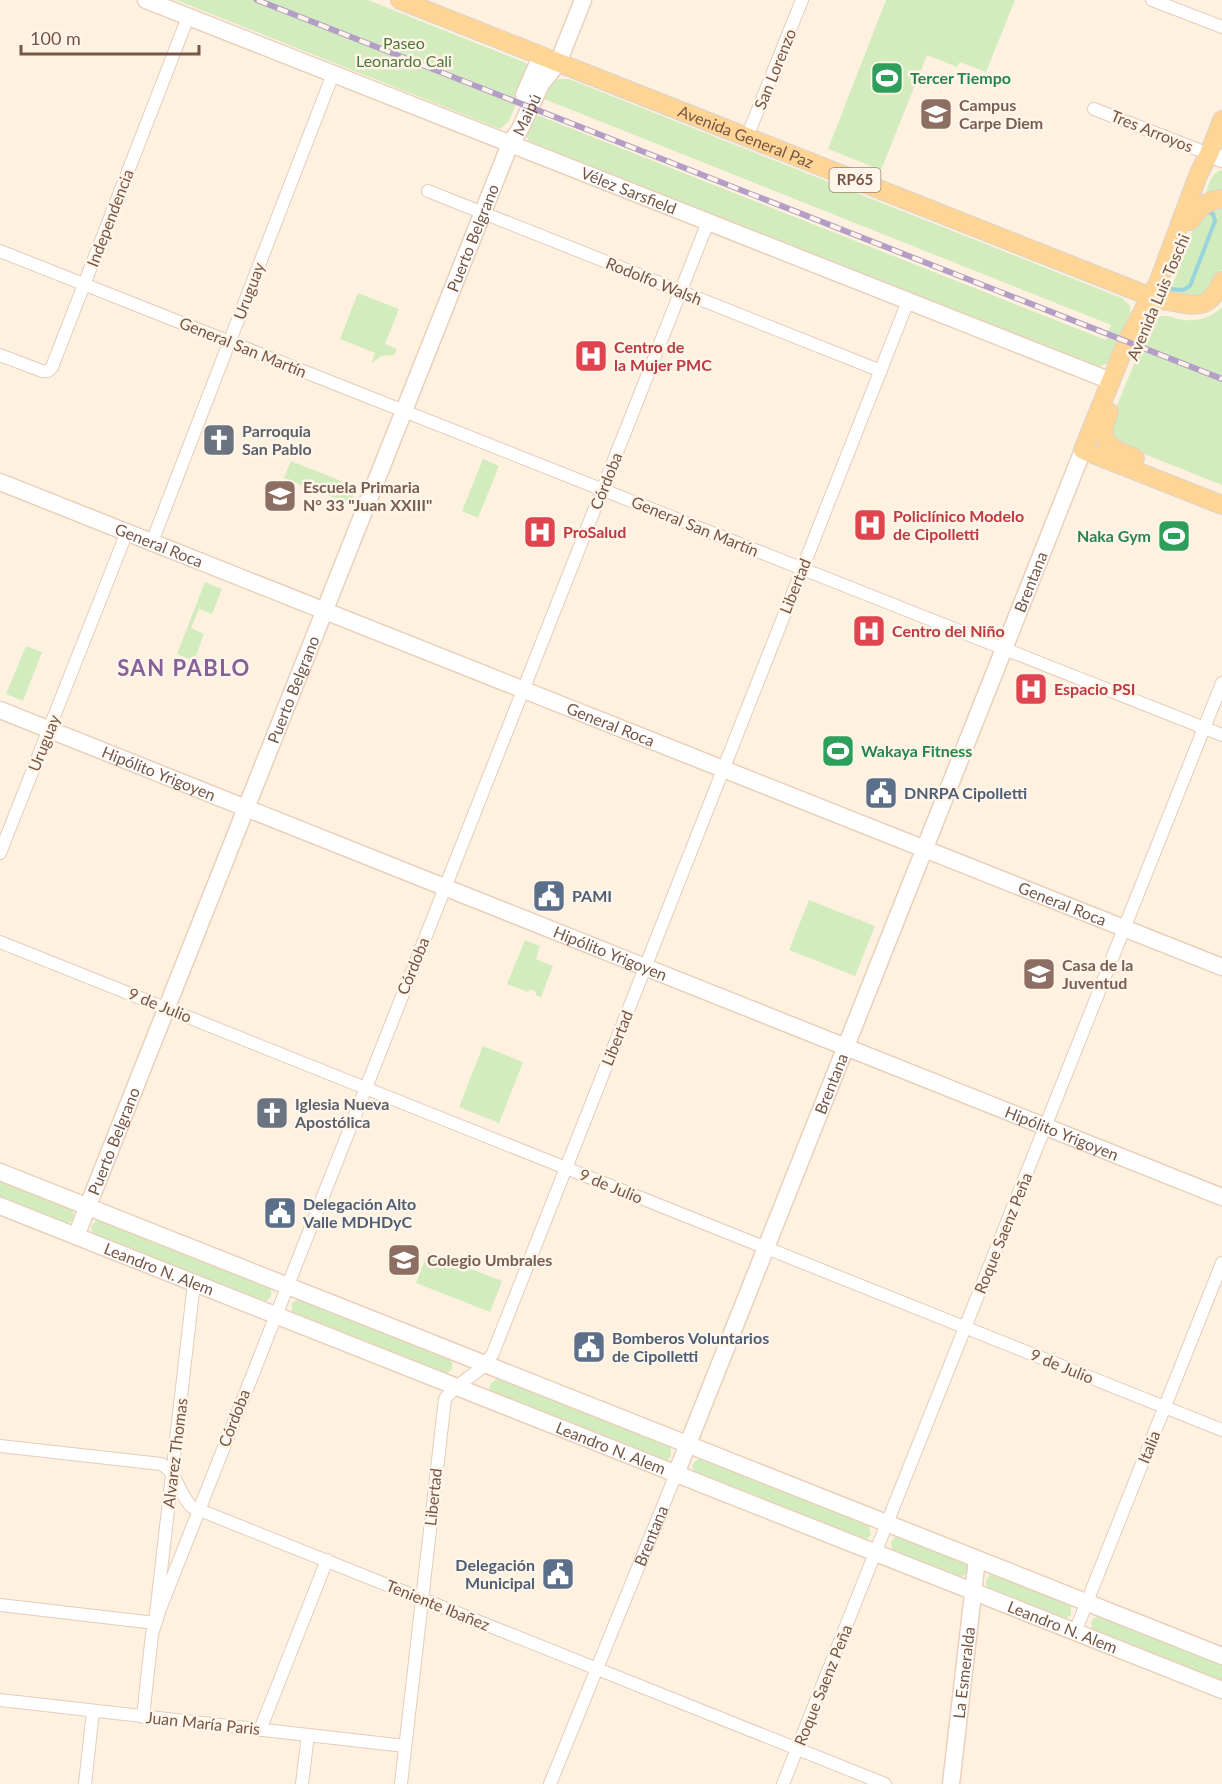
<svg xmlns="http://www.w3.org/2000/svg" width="1222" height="1784" font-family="Lato,sans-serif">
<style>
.green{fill:#d2ecbe}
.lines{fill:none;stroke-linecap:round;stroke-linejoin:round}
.stream{stroke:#99d3db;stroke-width:4}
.street-casing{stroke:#e3cdbb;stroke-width:14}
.secondary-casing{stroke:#ead0bb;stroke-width:19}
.primary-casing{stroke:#dbd3cf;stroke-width:20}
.street{stroke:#fff;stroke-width:12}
.secondary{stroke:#fff;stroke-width:16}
.primary{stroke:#ffd596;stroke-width:18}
.rail-casing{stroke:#b39ec7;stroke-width:6}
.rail{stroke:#fff5e8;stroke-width:4;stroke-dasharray:11;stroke-linecap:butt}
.labels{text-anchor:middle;stroke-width:5;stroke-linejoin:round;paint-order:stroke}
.shield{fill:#fff5e8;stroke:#9f8676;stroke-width:1.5}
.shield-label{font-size:15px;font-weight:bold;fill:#765645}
.park-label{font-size:16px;fill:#4e773a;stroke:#fff5e8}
.street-label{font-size:16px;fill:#765645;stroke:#fff5e8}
.leisure-label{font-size:16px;font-weight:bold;fill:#27864d;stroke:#fff5e8;text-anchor:start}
.education-label{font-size:16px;font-weight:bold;fill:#785e54;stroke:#fff5e8;text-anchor:start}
.health-label{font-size:16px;font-weight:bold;fill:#be3a42;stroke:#fff5e8;text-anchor:start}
.worship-label{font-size:16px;font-weight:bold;fill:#5b616d;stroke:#fff5e8;text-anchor:start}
.service-label{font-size:16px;font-weight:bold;fill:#4e5e75;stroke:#fff5e8;text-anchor:start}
.district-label{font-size:22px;font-weight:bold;letter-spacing:1.5px;fill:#85609a;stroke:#fff5e8}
</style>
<rect width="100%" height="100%" fill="#fef1e0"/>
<path class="green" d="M 176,0 L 368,0 L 524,62 L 529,67 L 529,73 L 509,121 L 500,129 Z
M 886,0 L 1015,0 L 986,72 L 960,62 L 957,67 L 927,55 L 881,170 L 828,149 Z
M 560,79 L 569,79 L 1122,298 L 1130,306 L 1130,313 L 1113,356 C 1107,365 1103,367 1092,366 L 533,144 C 520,135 528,126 532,113 L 1106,340 L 1111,325 L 539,97 L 553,81 Z
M 1222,170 L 1222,195 L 1205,195 C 1209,186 1211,172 1222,170 Z
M 1222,206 L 1222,269 L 1212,291 L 1202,300 L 1170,292 L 1196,222 L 1203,213 Z
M 358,293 L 399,309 L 385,344 L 397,349 L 394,355 L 381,356 L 371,364 L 375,353 L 340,339 Z
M 1222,307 L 1222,485 L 1117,443 L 1108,428 C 1115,412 1150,319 1161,316 C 1165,315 1171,317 1175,318 C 1193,323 1208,320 1222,307 Z
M 483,459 L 499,466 L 478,518 L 462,511 Z
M 291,461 L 356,487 L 350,504 L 284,478 Z
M 205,582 L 222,589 L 212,614 L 199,609 L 191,628 L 204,634 L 194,661 L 177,654 Z
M 26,646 L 42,652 L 23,701 L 6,694 Z
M 809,900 L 875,926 L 855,976 L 789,950 Z
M 525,940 L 540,946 L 536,959 L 553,966 L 541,997 L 536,995 L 536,992 L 530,989 L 528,992 L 507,984 Z
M 483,1046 L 523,1062 L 499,1123 L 459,1107 Z
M 0,1179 L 72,1208 L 74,1216 L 73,1220 L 65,1225 L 0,1200 Z
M 97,1220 L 100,1220 L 269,1287 C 273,1293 271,1298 265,1302 L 92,1235 L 91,1226 Z
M 428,1252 L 502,1281 L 490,1312 L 416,1283 Z
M 298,1299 L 450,1359 L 452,1362 L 452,1369 L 446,1374 L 292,1314 L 292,1303 Z
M 498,1378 L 667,1444 L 671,1449 L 671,1456 L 667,1461 L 663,1462 L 491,1393 L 489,1387 L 491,1383 Z
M 699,1458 L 704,1458 L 869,1525 L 871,1535 L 867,1539 L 863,1541 L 694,1474 L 692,1465 Z
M 899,1536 L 966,1563 L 968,1567 L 966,1574 L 960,1578 L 892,1551 L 891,1542 L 895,1537 Z
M 991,1574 L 995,1574 L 1071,1605 L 1071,1615 L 1065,1619 L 988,1590 C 984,1584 986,1578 991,1574 Z
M 1098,1616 L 1222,1663 L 1222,1684 L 1093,1632 L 1091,1623 L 1094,1618 Z"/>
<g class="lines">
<path class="stream" d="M 1171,289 L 1183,290 L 1190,286 L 1215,221 L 1213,214 L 1207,212"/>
<g class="street-casing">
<g id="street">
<path d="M 1152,0 L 1222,27"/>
<path d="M 1094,109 L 1209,154"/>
<path d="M 747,137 L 802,0"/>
<path d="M 428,191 L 881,371"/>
<path d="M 0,251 L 1222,735"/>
<path d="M 0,355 L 42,371 L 48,371 L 52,367 L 188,17"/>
<path d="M 152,542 L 333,74"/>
<path d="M 0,853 L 127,532"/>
<path d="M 0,942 L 1222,1430"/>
<path d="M 0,1446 L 161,1464 C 177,1472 179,1495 192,1507 L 885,1784"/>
<path d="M 0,1605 L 155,1623 L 194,1283"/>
<path d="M 1075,1632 L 1222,1263"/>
<path d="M 0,1700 L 405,1746"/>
<path d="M 143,1717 L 152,1634 L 160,1609 L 708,222"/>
<path d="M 260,1730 L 327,1560"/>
<path d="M 85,1784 L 93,1711"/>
<path d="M 302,1784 L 308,1735"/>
<path d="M 401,1784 L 445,1399 C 457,1381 482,1374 493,1353 L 908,301"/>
<path id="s1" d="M 550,1784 L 676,1474"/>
<path d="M 783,1784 L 1222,683"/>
</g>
</g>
<g class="secondary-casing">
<g id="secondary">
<path id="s2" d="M 146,0 L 1111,381"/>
<path d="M 524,95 L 541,56"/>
<path d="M 1209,154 L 1222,159"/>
<path id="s3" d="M 0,482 L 1222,967"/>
<path id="s4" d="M 0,710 L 1222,1197"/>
<path d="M 0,1172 L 1222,1656"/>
<path id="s5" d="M 0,1206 L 1222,1690"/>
<path id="s6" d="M 76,1236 L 510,144 L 520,129 L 541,84 L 558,63 L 583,0"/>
<path id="s7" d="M 676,1474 L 1083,450"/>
<path id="s8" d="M 951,1784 L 977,1559"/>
</g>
</g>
<g class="primary-casing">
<g id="primary">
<path id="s9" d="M 400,0 L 1159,300 C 1188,302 1207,317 1222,281"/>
<path d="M 1222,120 L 1209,154 L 1199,173 L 1158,283 L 1127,341 L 1083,450 L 1222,505"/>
<path d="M 1190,221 C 1199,209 1207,199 1222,199"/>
<path d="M 1109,412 C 1096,442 1109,448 1135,458"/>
</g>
</g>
<use href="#street" class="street"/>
<use href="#secondary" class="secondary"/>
<use href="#primary" class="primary"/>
<g class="rail-casing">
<path id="rail" d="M 257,0 L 1222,379"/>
</g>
<use href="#rail" class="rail"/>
</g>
<defs>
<g id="stadium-square" transform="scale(1.725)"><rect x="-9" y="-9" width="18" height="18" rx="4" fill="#2e9e5b" stroke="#fff5e8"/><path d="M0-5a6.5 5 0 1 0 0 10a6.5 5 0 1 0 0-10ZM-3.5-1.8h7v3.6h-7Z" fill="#fff"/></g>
<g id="school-square" transform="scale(1.725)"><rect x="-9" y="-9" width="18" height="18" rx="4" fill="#8d6e63" stroke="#fff5e8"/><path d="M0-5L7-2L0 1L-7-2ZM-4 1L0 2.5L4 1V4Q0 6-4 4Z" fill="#fff"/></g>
<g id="hospital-square" transform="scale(1.725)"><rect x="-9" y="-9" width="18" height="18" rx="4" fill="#e0444e" stroke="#fff5e8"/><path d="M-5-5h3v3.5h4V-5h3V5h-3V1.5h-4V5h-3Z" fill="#fff"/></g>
<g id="church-square" transform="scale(1.725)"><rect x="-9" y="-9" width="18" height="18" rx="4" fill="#6b7280" stroke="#fff5e8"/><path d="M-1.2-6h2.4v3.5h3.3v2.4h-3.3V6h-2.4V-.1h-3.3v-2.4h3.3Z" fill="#fff"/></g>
<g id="civic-square" transform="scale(1.725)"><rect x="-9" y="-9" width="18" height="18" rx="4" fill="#5c6f8a" stroke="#fff5e8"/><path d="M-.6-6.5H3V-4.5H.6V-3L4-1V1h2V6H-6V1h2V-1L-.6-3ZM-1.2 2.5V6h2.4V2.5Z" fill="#fff"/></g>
<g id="university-square" transform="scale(1.725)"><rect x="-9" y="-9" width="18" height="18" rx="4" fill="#8d6e63" stroke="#fff5e8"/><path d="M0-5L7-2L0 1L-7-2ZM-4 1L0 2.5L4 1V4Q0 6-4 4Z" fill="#fff"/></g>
</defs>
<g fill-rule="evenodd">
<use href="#stadium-square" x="887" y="78"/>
<use href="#school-square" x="936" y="114"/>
<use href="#hospital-square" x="591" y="356"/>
<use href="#church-square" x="219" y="440"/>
<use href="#school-square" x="280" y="496"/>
<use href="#hospital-square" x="870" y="525"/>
<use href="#hospital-square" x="540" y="532"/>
<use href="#stadium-square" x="1174" y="536"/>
<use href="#hospital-square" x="869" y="631"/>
<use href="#hospital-square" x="1031" y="689"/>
<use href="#stadium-square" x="838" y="751"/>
<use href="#civic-square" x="881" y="793"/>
<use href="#civic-square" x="549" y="896"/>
<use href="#university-square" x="1039" y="974"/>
<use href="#church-square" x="272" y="1113"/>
<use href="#civic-square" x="280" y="1213"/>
<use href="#school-square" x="404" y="1260"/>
<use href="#civic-square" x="589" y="1347"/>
<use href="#civic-square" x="558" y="1574"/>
</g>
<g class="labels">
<rect class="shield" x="829.5" y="168" width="51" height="24" rx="4.5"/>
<g class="shield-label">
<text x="855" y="185">RP65</text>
</g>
<g class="park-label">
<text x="404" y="49">Paseo<tspan x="404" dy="18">Leonardo Cali</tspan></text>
</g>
<g class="street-label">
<text transform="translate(775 69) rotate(-68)" y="6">San Lorenzo</text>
<text dy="6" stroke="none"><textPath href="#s6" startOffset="1209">Maipú</textPath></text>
<text transform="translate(1152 131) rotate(22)" y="6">Tres Arroyos</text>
<text dy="6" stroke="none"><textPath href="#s9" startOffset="372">Avenida General Paz</textPath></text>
<text dy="6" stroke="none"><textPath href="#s2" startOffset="519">Vélez Sarsfield</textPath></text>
<text transform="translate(110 218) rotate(-69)" y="6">Independencia</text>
<text dy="6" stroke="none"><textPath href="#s6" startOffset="1074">Puerto Belgrano</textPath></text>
<text transform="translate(654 281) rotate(22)" y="6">Rodolfo Walsh</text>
<text transform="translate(249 291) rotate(-69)" y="6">Uruguay</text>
<text transform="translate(1158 297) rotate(-67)" y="6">Avenida Luis Toschi</text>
<text transform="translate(243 347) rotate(22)" y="6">General San Martín</text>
<text transform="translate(606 481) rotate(-68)" y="6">Córdoba</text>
<text transform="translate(695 526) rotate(22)" y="6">General San Martín</text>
<text dy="6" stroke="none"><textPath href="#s3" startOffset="171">General Roca</textPath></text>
<text dy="6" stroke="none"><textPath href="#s7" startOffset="960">Brentana</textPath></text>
<text transform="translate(795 586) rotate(-68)" y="6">Libertad</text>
<text dy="6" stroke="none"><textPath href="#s6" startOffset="588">Puerto Belgrano</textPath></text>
<text dy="6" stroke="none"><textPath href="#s3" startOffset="657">General Roca</textPath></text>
<text transform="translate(44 743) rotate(-68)" y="6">Uruguay</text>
<text dy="6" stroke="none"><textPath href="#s4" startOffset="171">Hipólito Yrigoyen</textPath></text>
<text dy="6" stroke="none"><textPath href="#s3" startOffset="1143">General Roca</textPath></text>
<text dy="6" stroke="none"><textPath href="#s4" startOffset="657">Hipólito Yrigoyen</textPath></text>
<text transform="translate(413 966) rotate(-68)" y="6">Córdoba</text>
<text transform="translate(160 1005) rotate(22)" y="6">9 de Julio</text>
<text transform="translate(617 1038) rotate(-68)" y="6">Libertad</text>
<text dy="6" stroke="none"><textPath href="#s7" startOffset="420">Brentana</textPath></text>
<text dy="6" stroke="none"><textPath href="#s4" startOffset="1143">Hipólito Yrigoyen</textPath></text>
<text dy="6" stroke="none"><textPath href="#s6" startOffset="102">Puerto Belgrano</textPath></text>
<text transform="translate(611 1186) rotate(22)" y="6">9 de Julio</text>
<text transform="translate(1003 1233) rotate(-68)" y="6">Roque Saenz Peña</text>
<text dy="6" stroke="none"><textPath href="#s5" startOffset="171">Leandro N. Alem</textPath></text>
<text transform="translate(1062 1366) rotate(22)" y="6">9 de Julio</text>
<text transform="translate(234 1418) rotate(-69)" y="6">Córdoba</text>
<text transform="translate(1149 1447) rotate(-68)" y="6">Italia</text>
<text dy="6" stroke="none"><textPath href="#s5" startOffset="657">Leandro N. Alem</textPath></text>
<text transform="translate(175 1453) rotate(-83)" y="6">Alvarez Thomas</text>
<text transform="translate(433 1497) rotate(-84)" y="6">Libertad</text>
<text dy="6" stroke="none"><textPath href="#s1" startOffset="268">Brentana</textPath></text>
<text transform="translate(438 1605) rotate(22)" y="6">Teniente Ibañez</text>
<text dy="6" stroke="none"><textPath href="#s5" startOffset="1143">Leandro N. Alem</textPath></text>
<text dy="6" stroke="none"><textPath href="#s8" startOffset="112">La Esmeralda</textPath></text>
<text transform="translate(823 1685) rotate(-68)" y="6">Roque Saenz Peña</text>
<text transform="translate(203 1723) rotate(6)" y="6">Juan María Paris</text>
</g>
<g class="leisure-label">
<text x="910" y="84">Tercer Tiempo</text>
<text x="1151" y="542" text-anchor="end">Naka Gym</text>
<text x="861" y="757">Wakaya Fitness</text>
</g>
<g class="education-label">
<text x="959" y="111">Campus<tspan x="959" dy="18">Carpe Diem</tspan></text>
<text x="303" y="493">Escuela Primaria<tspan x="303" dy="18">N° 33 "Juan XXIII"</tspan></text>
<text x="1062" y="971">Casa de la<tspan x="1062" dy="18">Juventud</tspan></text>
<text x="427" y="1266">Colegio Umbrales</text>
</g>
<g class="health-label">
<text x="614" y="353">Centro de<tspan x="614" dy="18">la Mujer PMC</tspan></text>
<text x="893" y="522">Policlínico Modelo<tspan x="893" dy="18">de Cipolletti</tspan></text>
<text x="563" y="538">ProSalud</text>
<text x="892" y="637">Centro del Niño</text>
<text x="1054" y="695">Espacio PSI</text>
</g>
<g class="worship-label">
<text x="242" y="437">Parroquia<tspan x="242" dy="18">San Pablo</tspan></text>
<text x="295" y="1110">Iglesia Nueva<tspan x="295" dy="18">Apostólica</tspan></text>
</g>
<g class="service-label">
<text x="904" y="799">DNRPA Cipolletti</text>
<text x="572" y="902">PAMI</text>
<text x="303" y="1210">Delegación Alto<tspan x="303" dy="18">Valle MDHDyC</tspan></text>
<text x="612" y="1344">Bomberos Voluntarios<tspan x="612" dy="18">de Cipolletti</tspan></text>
<text x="535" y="1571" text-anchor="end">Delegación<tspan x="535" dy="18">Municipal</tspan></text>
</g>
<g class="district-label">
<text x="184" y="676">SAN PABLO</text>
</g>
</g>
<path d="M21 45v9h178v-9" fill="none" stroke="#765645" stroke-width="3"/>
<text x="30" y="45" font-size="18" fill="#765645" stroke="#fff5e8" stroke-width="4.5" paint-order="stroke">100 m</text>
</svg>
